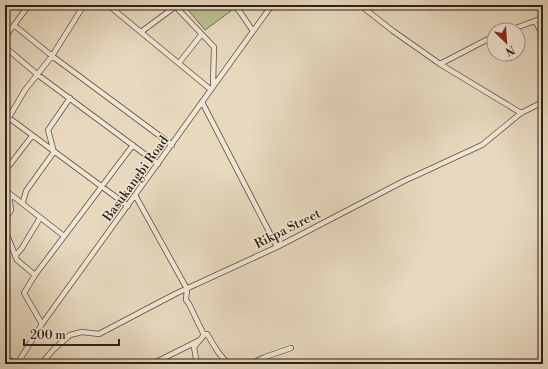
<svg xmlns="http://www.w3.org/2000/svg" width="548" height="369" font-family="'Libre Bodoni',serif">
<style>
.green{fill:#b9be8f;stroke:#747052}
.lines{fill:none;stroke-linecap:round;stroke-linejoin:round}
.minor-casing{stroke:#5d4f3e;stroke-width:6}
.major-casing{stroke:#2f2114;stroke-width:8}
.minor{stroke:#efe6d5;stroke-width:4.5}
.major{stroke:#e7d8be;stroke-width:6}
.labels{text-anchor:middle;stroke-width:3;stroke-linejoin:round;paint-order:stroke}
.street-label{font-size:13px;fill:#2f2114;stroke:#efe6d5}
</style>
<rect width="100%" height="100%" fill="#e7d8be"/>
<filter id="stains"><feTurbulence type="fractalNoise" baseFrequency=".005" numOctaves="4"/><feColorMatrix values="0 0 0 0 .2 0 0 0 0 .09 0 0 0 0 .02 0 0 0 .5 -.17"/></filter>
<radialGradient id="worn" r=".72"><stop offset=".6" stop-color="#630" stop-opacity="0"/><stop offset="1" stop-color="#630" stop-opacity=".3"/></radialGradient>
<path class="green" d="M 184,5 L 227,5 L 231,11 L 205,30 Z"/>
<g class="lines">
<g class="minor-casing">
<path id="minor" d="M 108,5 L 210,89
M 174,5 L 214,47 L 213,85
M 233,5 L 240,12 L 253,31
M 360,5 L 393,31 L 440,64 L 521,113
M 535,21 L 543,35
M 15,26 L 52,56 L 172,145
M 510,30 L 543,18
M 141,32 L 176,6
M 5,37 L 29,5
M 5,47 L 38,75 L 158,164
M 179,63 L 201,35
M 440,64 L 494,36
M 202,102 L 277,247
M 5,115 L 128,206
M 5,124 L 25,90 L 52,56 L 84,5
M 5,171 L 32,136
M 5,190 L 64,236
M 135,195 L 187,289 L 186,300 L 189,304 L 204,335 L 194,347 L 197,364
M 23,202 L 26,191 L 54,152 L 48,130 L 70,98
M 5,220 L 11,210 L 9,194
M 5,230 L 17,260 L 35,275 L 24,293 L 42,324
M 15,256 L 22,248 L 40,218
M 35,275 L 133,145
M 204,335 L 207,334 L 218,352 L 228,364
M 17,364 L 42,324 L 272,5
M 41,364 L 53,350 L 70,335 L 82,332 L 99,334 L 175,294 L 277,247 L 404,181 L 482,145 L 521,113 L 543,102
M 152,364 L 198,341
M 250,364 L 265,357 L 291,348"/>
</g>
<g class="major-casing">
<path id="major" d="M 5,360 L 16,364"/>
</g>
<use href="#minor" class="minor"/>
<use href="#major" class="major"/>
</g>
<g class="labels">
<g class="street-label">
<text transform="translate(135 178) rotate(-54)" y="5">Basukangbi Road</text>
<text transform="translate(287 228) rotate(-27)" y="5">Rikpa Street</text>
</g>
</g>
<rect width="548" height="369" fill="none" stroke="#e7d8be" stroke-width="20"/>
<rect x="6" y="6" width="536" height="357" fill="none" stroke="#2f2114" stroke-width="2"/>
<rect x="10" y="10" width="528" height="349" fill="none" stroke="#2f2114"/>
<g transform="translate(506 42) rotate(155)"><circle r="19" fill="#efe6d5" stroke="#a29788"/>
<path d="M0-3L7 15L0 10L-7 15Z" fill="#8f2418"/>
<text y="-6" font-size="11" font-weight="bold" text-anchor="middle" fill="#2f2114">N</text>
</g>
<path d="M24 339v6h95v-6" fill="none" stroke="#2f2114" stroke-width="2"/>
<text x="30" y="339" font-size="12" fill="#2f2114" stroke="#efe6d5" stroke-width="3" paint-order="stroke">200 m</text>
<rect width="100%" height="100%" filter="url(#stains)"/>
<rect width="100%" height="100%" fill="url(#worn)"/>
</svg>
